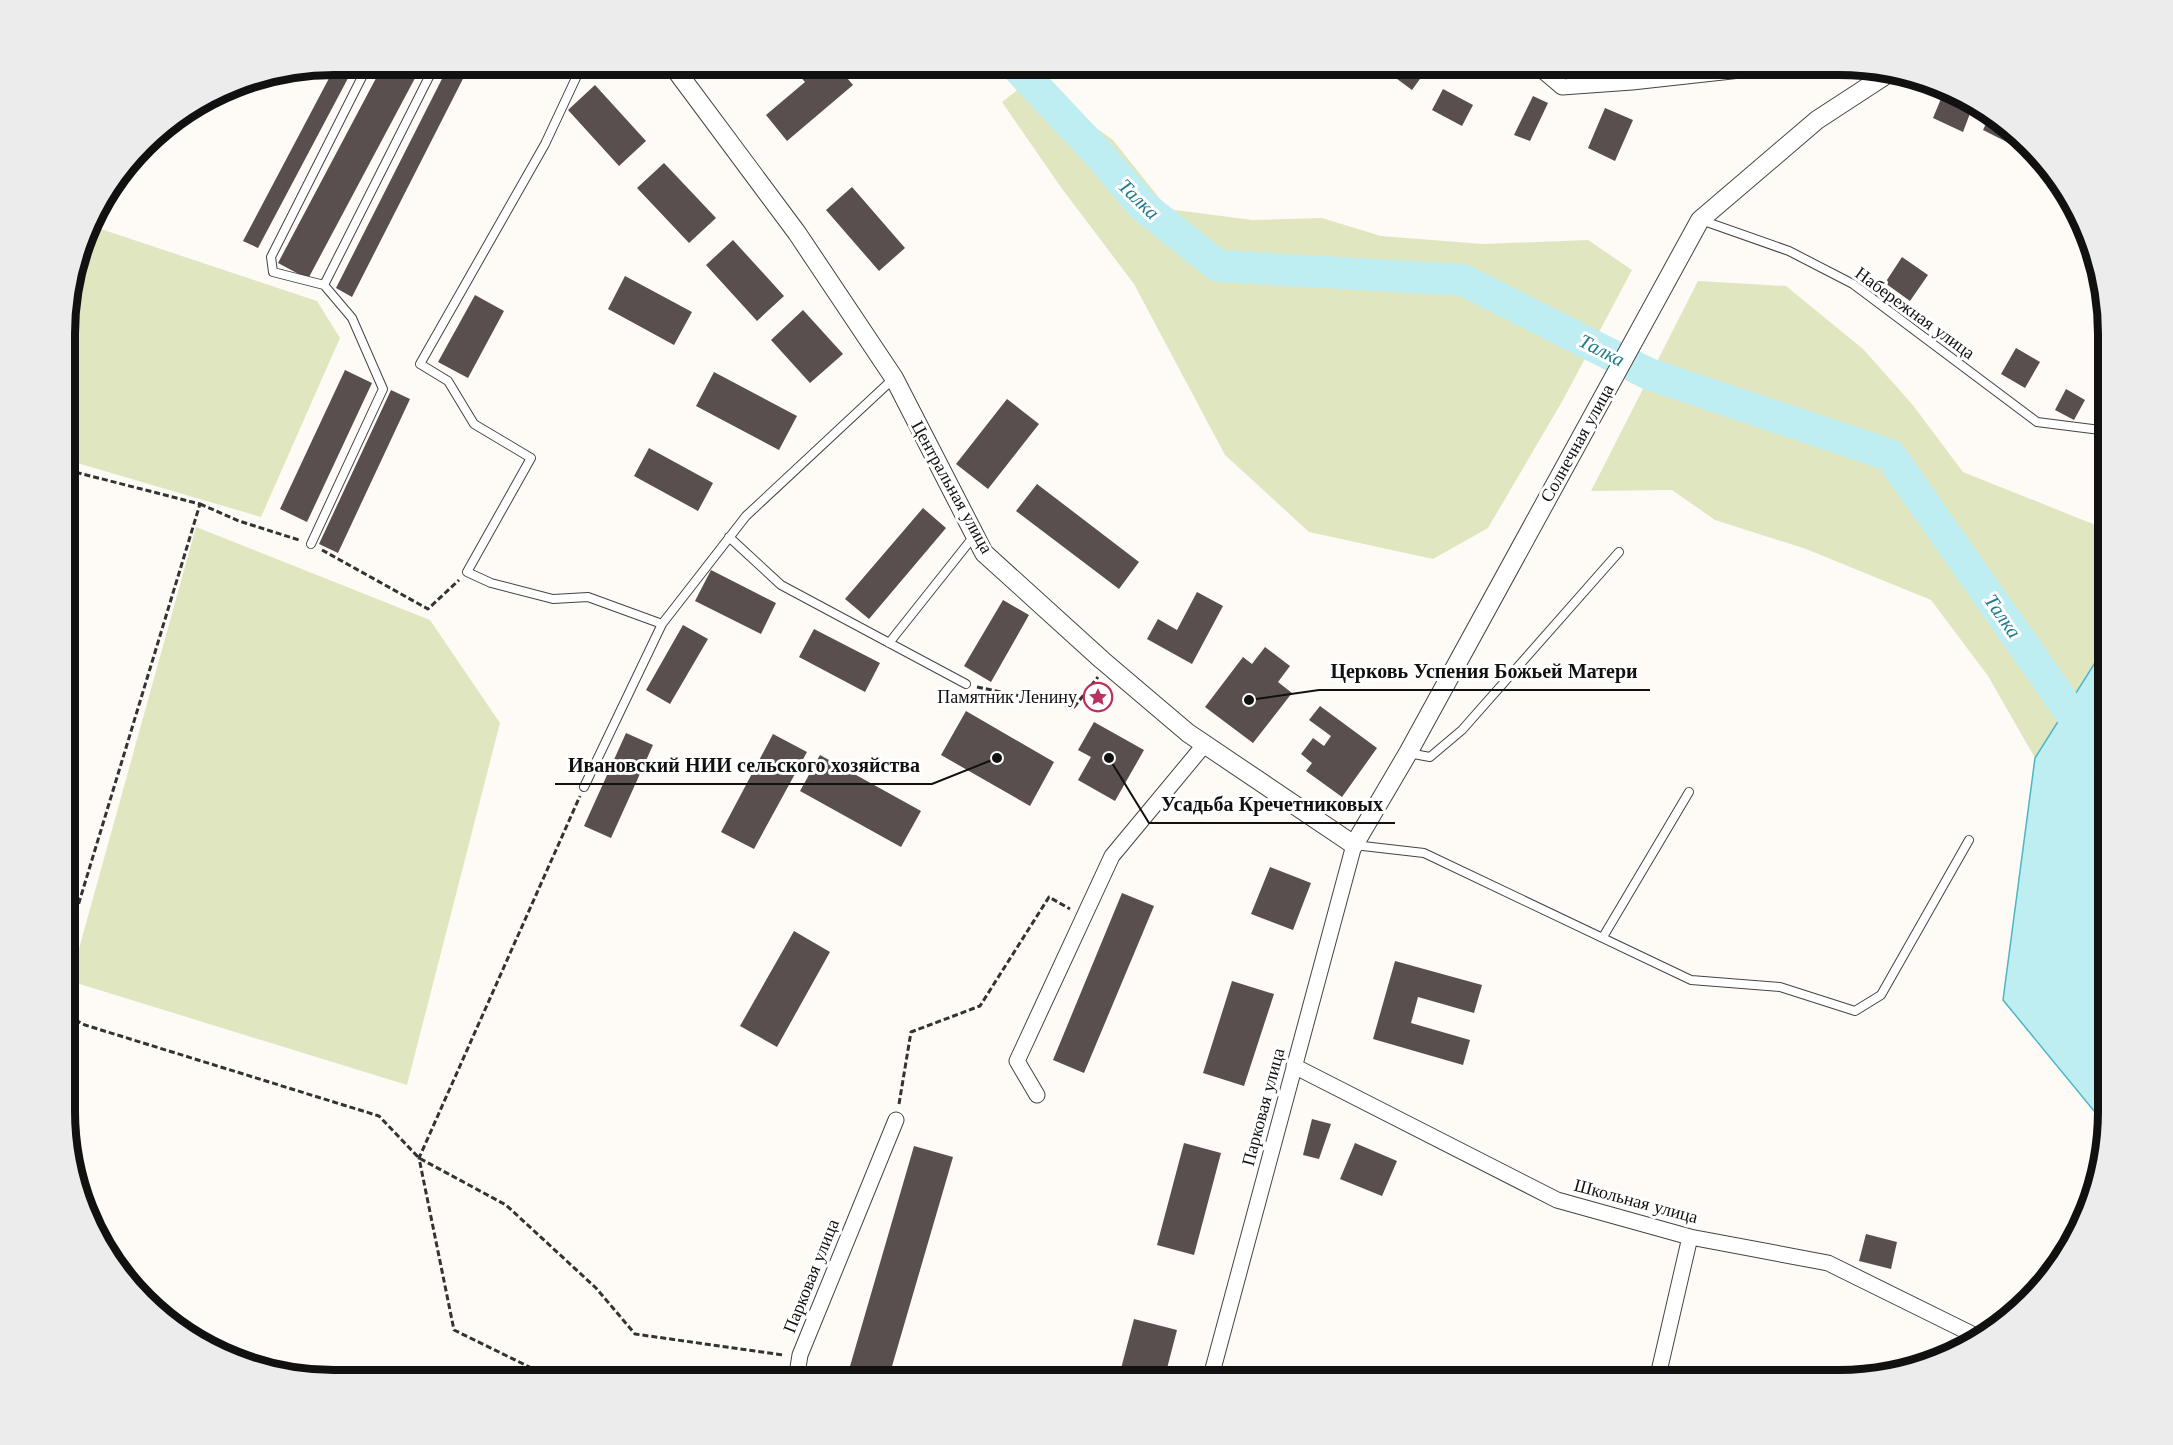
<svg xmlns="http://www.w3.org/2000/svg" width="2173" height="1445" font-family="'Libre Baskerville',serif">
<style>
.green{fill:#e0e7c0}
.water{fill:#beedf2;stroke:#4ab6c4;stroke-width:1.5}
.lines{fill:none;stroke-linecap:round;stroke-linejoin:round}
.river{stroke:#beedf2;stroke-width:32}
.building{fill:#594f4e}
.service-casing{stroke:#444;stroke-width:10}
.minor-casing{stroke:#444;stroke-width:17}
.tertiary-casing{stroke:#444;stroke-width:20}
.path{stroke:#333;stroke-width:3;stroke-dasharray:6 3;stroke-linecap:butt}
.service{stroke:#fff;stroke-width:8}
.minor{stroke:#fff;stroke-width:15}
.tertiary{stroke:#fff;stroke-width:18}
.labels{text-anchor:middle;stroke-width:6;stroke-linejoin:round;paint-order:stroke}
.street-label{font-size:18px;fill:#111;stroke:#fff}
.poi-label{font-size:18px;fill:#111;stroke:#fff;text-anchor:end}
.water-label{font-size:20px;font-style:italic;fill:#207c8d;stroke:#fff}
.rim{fill:none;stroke:#111;stroke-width:8}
.leader{fill:none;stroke:#111;stroke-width:2}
.callout-dot{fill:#111;stroke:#fff;stroke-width:2}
.callout-label{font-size:20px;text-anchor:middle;font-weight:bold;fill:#111;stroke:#fff;stroke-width:6;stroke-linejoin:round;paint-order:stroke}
</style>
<rect width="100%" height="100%" fill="#fefaf6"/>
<path class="green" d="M 1029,81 L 1113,140 L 1168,209 L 1252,220 L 1322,218 L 1381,236 L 1483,244 L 1588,240 L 1632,270 L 1563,400 L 1488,528 L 1433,559 L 1309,532 L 1225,455 L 1134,284 L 1060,186 L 1002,102 Z
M 89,225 L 317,301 L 340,338 L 261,517 L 67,460 L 67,299 Z
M 1698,281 L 1786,286 L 1863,349 L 1912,404 L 1963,472 L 2108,530 L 2108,642 L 2035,758 L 1988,676 L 1931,600 L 1806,549 L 1715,520 L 1672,490 L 1591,491 Z
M 196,527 L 430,620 L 500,723 L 407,1085 L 70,981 Z"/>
<path class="water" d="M 2108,642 L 2108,1128 L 2003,1000 L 2035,758 Z"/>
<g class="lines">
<path class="river" d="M 1015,65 L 1097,152 L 1143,206 L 1218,266 L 1463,280 L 1649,374 L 1890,455 L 2108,766"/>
</g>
<path class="building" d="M 336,65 L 355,65 L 258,248 L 243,241 Z
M 383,65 L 422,65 L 308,279 L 278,263 Z
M 449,65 L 470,65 L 352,297 L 336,288 Z
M 790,65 L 836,65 L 853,85 L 787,141 L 766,115 L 805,82 Z
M 1395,65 L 1430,65 L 1412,90 L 1389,73 Z
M 595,85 L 646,141 L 619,166 L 568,110 Z
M 1443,89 L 1473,105 L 1462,126 L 1432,110 Z
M 1945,89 L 1974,103 L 1963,132 L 1933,118 Z
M 1533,96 L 1548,103 L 1530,141 L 1514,135 Z
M 1605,108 L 1633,120 L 1615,161 L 1588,148 Z
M 1991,113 L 2017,140 L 2015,146 L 1983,130 Z
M 664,163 L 716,218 L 689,243 L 637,188 Z
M 852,187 L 905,248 L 879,271 L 826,210 Z
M 733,240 L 784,296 L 757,321 L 706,265 Z
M 1902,257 L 1928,275 L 1910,301 L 1885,283 Z
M 625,276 L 692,312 L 674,345 L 608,309 Z
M 475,295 L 504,311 L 468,378 L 438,362 Z
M 803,310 L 843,354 L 810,383 L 771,340 Z
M 2016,348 L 2040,362 L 2025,388 L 2001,374 Z
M 345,370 L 372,383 L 307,522 L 280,509 Z
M 714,372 L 797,416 L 779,450 L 696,406 Z
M 2066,389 L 2085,400 L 2074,420 L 2055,410 Z
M 391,390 L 410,399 L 338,553 L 319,544 Z
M 1007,399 L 1039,424 L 988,489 L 956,464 Z
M 649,448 L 713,483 L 698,511 L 634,476 Z
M 1037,484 L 1139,562 L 1119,589 L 1016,511 Z
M 923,508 L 946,528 L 869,619 L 845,599 Z
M 711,570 L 776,603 L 761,634 L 695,601 Z
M 1197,592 L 1223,606 L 1192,664 L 1147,639 L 1158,619 L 1177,630 Z
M 1003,600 L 1029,615 L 991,682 L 964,666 Z
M 683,625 L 708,639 L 670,704 L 646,690 Z
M 814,629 L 880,663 L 865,692 L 799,657 Z
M 1265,647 L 1290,666 L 1278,682 L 1292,693 L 1253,743 L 1205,707 L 1243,657 L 1252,664 Z
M 1320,706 L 1377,748 L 1342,797 L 1306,771 L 1312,763 L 1301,754 L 1313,738 L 1324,746 L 1331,736 L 1309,720 Z
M 966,711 L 1054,762 L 1030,806 L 941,755 Z
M 1094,722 L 1144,750 L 1115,801 L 1078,780 L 1091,757 L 1078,750 Z
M 626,733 L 653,745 L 611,838 L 584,826 Z
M 773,734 L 807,752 L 754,849 L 721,832 Z
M 820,755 L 921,811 L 901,847 L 800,791 Z
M 1270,867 L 1311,883 L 1293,930 L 1251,914 Z
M 1122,893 L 1154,906 L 1084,1073 L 1053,1060 Z
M 794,931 L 830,952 L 777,1047 L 740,1026 Z
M 1395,961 L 1482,985 L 1474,1013 L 1418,997 L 1411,1023 L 1470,1040 L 1463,1065 L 1373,1039 Z
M 1232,981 L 1274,994 L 1244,1086 L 1203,1073 Z
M 1312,1119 L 1331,1124 L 1319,1159 L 1303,1155 Z
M 1184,1143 L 1221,1153 L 1194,1255 L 1157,1245 Z
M 1355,1143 L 1397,1161 L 1382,1196 L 1340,1179 Z
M 914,1146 L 953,1157 L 888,1380 L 846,1380 Z
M 1866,1234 L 1897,1242 L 1891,1269 L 1859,1261 Z
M 1134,1319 L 1177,1330 L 1164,1380 L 1118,1380 Z"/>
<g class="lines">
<g class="service-casing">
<path id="service" d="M 582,65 L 545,144 L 420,364 L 448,381 L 474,424 L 531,458 L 467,572 L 491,583 L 553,599 L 588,597 L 662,624
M 1701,220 L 1789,251 L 1853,284 L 2037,422 L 2108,431
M 324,285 L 273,272 L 271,257 L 368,65
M 729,537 L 781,585 L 966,684
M 311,544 L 383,389 L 352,318 L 324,285 L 435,65
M 889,643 L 974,536
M 1408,753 L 1430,757 L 1462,730 L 1619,552
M 584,787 L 662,624 L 746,516 L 893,379
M 1354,845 L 1424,853 L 1691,980 L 1780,987 L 1855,1011 L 1881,995 L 1969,840
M 1603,937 L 1689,792"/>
</g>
<g class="minor-casing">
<path id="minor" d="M 1536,65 L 1562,87 L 1632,82 L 1787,65
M 1294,1066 L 1557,1200 L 1690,1237 L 1828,1263 L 1980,1338
M 1037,1095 L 1017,1061 L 1112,856 L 1205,744
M 796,1380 L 800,1355 L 896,1120
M 1210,1380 L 1354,845
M 1657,1380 L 1690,1237"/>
</g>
<g class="tertiary-casing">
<path id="tertiary" d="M 672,65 L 797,233 L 894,378 L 984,553 L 1102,660 L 1188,733 L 1354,845 L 1408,753 L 1700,220 L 1817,120 L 1889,73"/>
</g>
<path class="path" d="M 273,77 L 279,75
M 67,470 L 200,504 L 67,942
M 200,504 L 239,521 L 299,540
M 322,550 L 428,609 L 459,580
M 977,687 L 1074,707 L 1098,677
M 67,1016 L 85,1025 L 379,1116 L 419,1158 L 506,1205 L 596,1288 L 635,1334 L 783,1355
M 899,1104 L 911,1032 L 980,1006 L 1049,897 L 1070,909
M 556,1380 L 454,1330 L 419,1158 L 580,796"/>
<use href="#service" class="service"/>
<use href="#minor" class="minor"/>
<use href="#tertiary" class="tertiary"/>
</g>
<defs>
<g id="sight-ring" transform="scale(1.5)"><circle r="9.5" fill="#fff" stroke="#b8325e" stroke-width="1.5"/><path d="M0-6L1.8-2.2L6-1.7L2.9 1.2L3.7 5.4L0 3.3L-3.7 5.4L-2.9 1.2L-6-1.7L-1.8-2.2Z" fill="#b8325e"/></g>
</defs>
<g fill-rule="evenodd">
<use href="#sight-ring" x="1098" y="697"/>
</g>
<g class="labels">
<g class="street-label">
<text transform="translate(1915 313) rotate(36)" y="6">Набережная улица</text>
<text transform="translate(1577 443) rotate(-61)" y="6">Солнечная улица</text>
<text transform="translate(952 487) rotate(61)" y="6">Центральная улица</text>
<text transform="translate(1263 1107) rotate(-75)" y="6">Парковая улица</text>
<text transform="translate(1636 1201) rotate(15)" y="6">Школьная улица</text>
<text transform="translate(811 1276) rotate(-68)" y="6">Парковая улица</text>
</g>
<g class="poi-label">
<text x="1077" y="703">Памятник Ленину</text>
</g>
<g class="water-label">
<text transform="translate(1139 199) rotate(44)" y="7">Талка</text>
<text transform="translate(1602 350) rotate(27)" y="7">Талка</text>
<text transform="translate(2003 616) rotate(55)" y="7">Талка</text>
</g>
</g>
<path d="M0 0H2173V1445H0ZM334 75H1839A259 259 0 0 1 2098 334V1111A259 259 0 0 1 1839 1370H334A259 259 0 0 1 75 1111V334A259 259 0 0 1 334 75Z" fill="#ececec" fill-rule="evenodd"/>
<path class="rim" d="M334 75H1839A259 259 0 0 1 2098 334V1111A259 259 0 0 1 1839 1370H334A259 259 0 0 1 75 1111V334A259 259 0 0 1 334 75Z"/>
<path class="leader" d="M1249 700L1319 690H1650M997 758L932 784H555M1109 758L1149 823H1395"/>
<g class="callout-dot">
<circle cx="1249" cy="700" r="6"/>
<circle cx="997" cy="758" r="6"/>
<circle cx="1109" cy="758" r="6"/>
</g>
<g class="callout-label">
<text x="1484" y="678">Церковь Успения Божьей Матери</text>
<text x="744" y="772">Ивановский НИИ сельского хозяйства</text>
<text x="1272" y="811">Усадьба Кречетниковых</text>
</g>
</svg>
